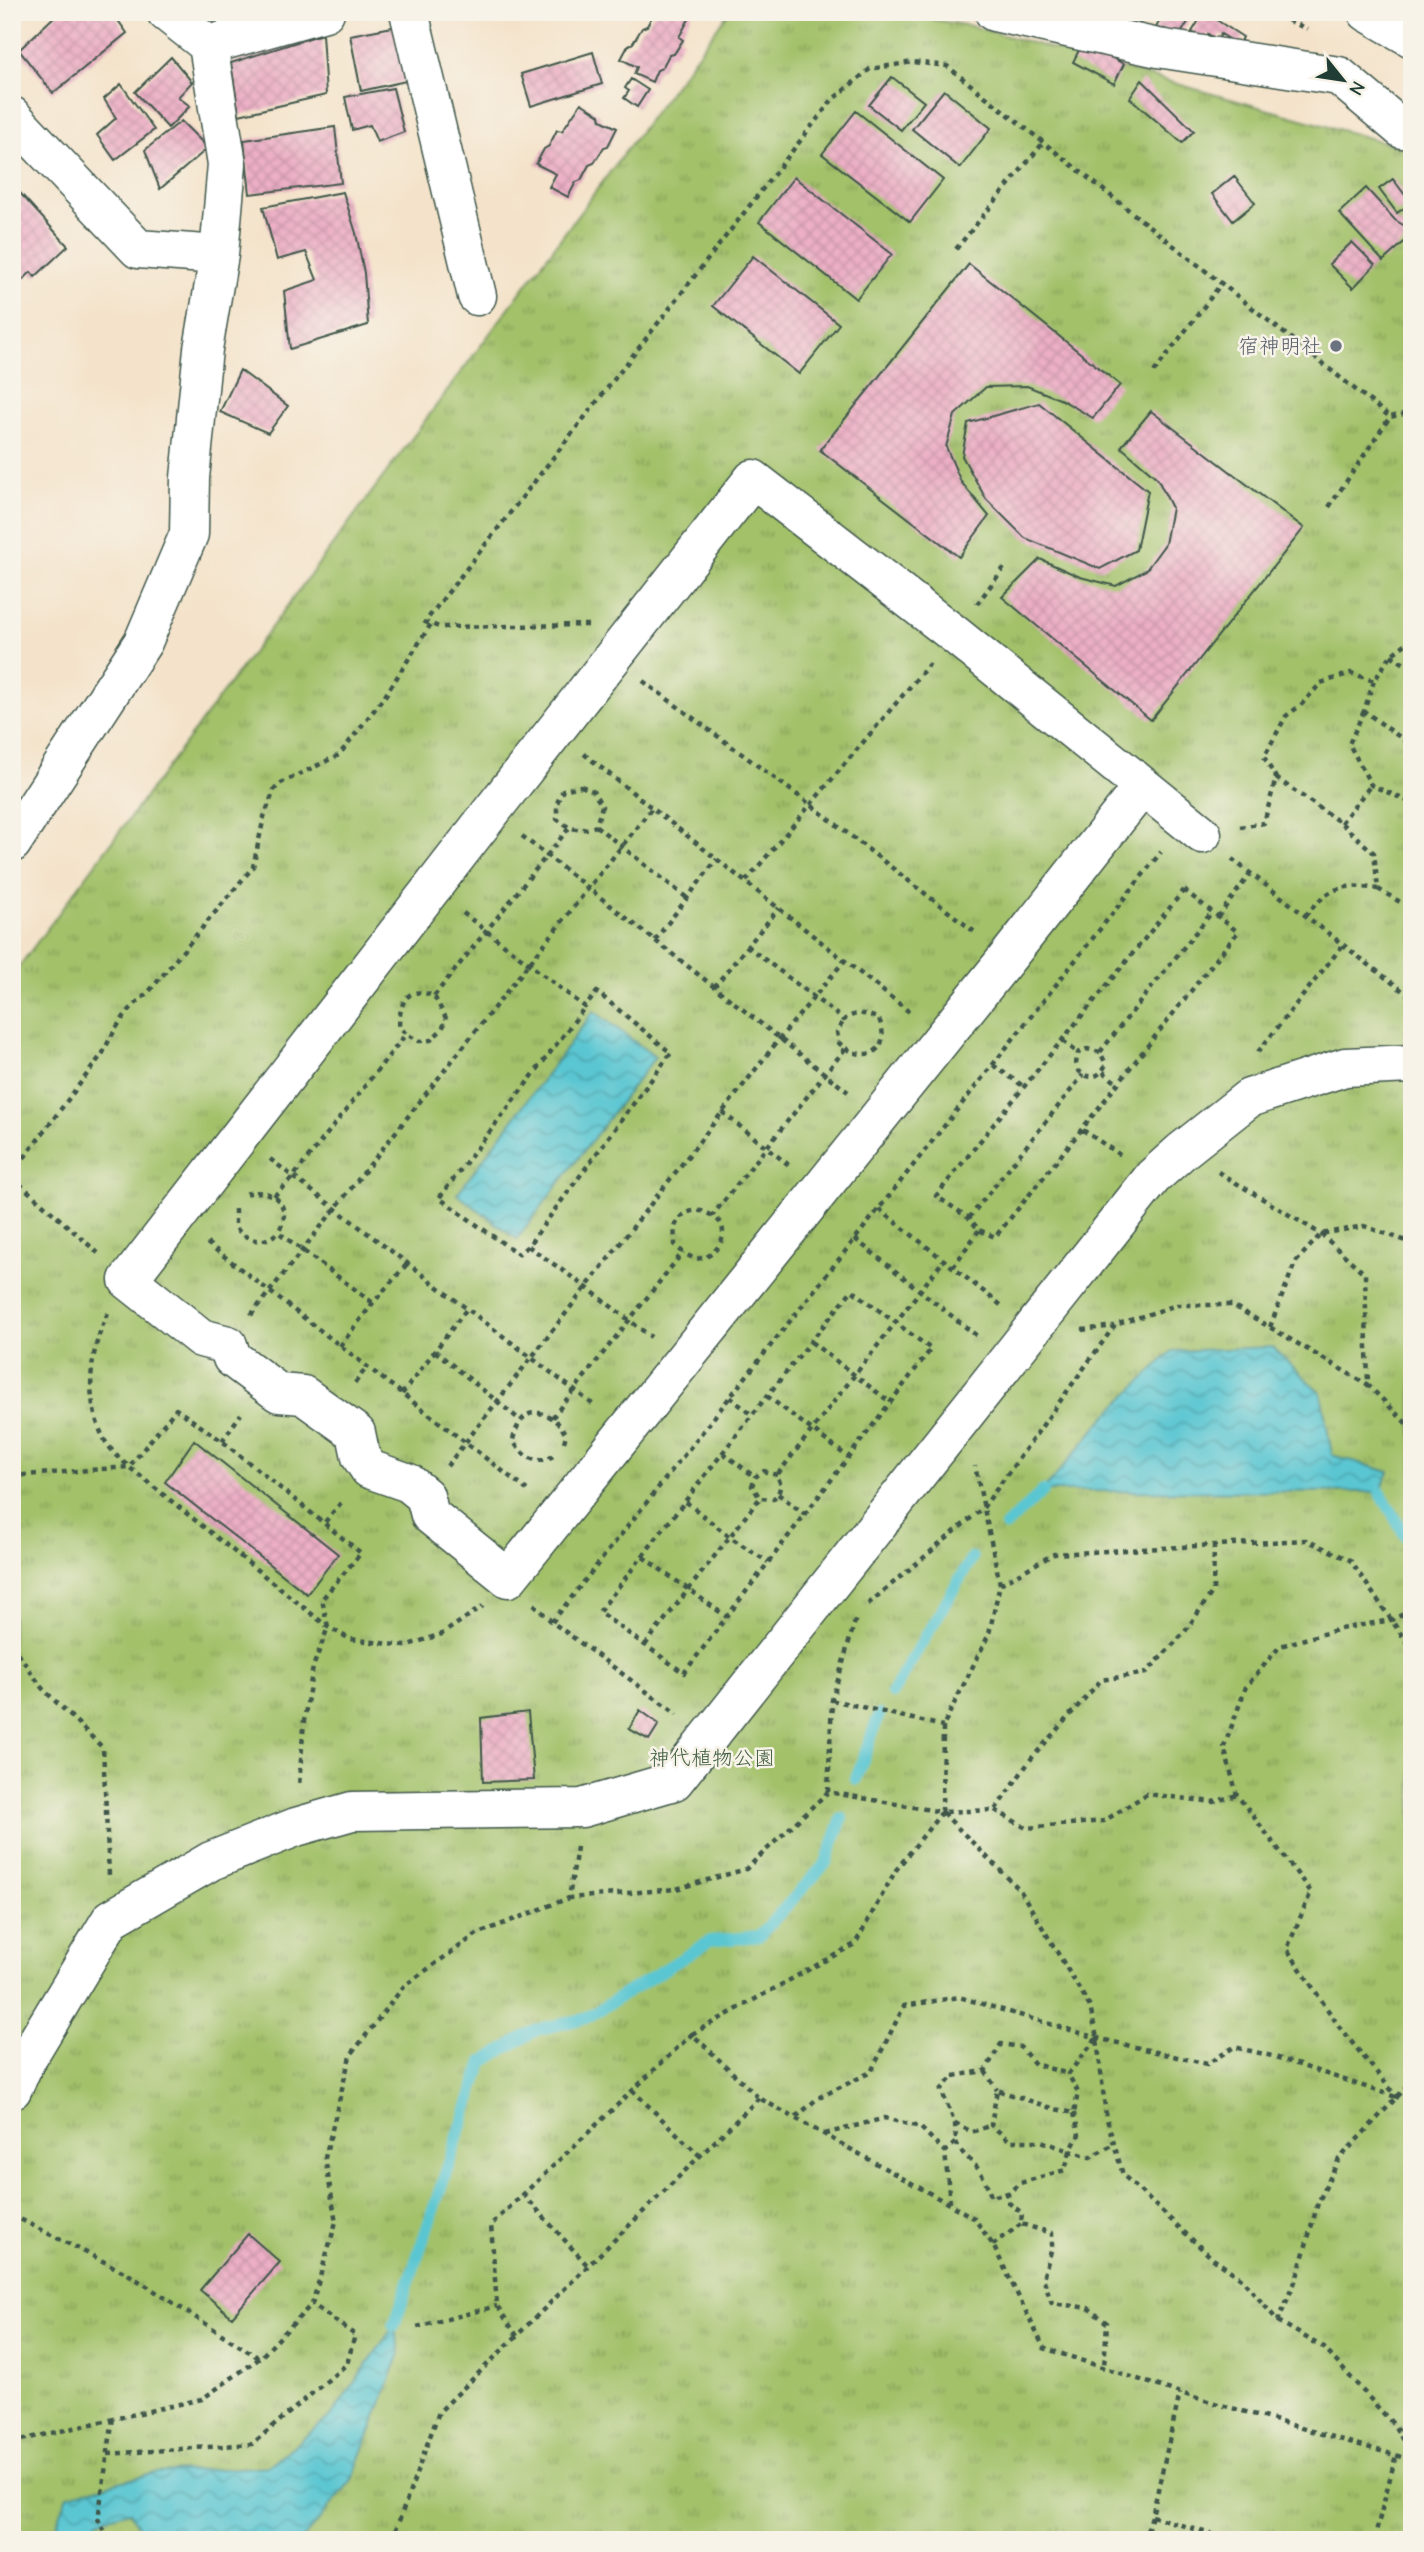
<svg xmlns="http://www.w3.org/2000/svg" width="1424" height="2552" font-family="'Comic Neue','Klee One',sans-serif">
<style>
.park{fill:url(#park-tufts);stroke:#607f4e;stroke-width:2}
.water{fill:url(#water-waves);stroke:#3c8283;stroke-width:2}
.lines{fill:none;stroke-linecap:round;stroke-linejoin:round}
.stream{stroke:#5ac6d2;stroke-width:12}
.building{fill:url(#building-cross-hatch)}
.minor-casing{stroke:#3f564a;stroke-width:41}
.major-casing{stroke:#3f564a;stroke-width:41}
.path{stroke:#3f564a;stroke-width:4.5;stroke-dasharray:5 5;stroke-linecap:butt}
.minor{stroke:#fff;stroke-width:38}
.major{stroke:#fff;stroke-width:38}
.worship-dot{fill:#6b7280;stroke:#f7f3e8;stroke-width:2.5}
.labels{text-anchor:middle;stroke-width:5;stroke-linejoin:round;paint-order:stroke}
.worship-label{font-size:21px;fill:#5b616d;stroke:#f7f3e8;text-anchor:end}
.park-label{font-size:21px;fill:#405e41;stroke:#f7f3e8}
</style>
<defs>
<pattern id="park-tufts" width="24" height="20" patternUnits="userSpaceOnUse" patternTransform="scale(1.75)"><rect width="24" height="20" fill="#a2c169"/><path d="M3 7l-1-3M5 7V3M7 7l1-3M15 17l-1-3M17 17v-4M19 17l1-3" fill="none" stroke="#839e57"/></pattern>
<pattern id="water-waves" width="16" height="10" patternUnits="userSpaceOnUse" patternTransform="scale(1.75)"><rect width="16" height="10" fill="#5ac6d2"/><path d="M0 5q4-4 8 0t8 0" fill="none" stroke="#4aa2ab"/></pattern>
<pattern id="building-cross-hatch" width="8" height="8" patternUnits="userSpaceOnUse" patternTransform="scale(1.75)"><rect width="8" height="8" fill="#ecafc5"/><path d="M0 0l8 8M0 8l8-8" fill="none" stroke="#ca97aa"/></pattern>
</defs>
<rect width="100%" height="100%" fill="#f7f3e8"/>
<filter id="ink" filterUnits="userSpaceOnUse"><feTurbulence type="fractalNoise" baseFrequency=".0143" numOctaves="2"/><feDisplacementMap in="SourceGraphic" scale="14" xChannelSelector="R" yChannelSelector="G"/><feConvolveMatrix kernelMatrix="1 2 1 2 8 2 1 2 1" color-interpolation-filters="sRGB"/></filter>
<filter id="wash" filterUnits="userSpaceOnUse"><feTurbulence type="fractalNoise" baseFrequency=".00686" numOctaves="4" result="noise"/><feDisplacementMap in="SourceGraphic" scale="28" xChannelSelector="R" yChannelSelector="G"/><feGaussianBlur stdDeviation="1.57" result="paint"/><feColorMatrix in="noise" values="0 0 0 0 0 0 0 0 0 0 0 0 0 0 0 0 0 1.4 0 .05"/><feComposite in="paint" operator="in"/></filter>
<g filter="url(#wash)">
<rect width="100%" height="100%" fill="#f4e3ca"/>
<path class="park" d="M 729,12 L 886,12 L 971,26 L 1412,150 L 1412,2540 L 12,2540 L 12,976 Z"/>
<path class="water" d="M 594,1011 L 655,1057 L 517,1239 L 457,1194 Z
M 1272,1347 L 1321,1393 L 1332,1455 L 1389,1472 L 1380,1492 L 1043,1491 L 1105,1417 L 1172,1351 Z
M 394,2326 L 400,2353 L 352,2480 L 302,2540 L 145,2540 L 130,2511 L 98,2520 L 89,2540 L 51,2540 L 68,2495 L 155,2473 L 268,2466 L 331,2416 Z"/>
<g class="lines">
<path class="stream" d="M 1380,1492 L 1412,1547
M 1006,1526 L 1043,1491
M 892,1693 L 972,1558
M 856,1779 L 879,1715
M 394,2326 L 483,2062 L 536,2030 L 586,2018 L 710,1941 L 759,1936 L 826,1863 L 842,1818"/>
</g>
<g id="blocks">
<path class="building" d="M 59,12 L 112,12 L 127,33 L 53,93 L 19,50 Z
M 693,12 L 679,37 L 683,40 L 674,54 L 669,55 L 662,68 L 657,70 L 652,82 L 634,74 L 637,67 L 621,59 L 628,46 L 633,43 L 642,28 L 647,26 L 654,13 Z
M 1098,12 L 1147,12 L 1136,29 L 1114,16 L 1111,21 Z
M 1162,12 L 1190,12 L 1193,14 L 1178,38 L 1164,29 L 1161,35 L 1154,31 L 1163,15 Z
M 1204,12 L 1243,37 L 1239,45 L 1221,34 L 1217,40 L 1208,34 L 1205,40 L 1192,32 Z
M 398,26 L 406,81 L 361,91 L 350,35 Z
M 322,34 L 326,95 L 239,115 L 231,63 Z
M 1083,42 L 1124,64 L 1114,84 L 1073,62 Z
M 593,52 L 602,84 L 531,106 L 521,74 Z
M 171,57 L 192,82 L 178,97 L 190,106 L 168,128 L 135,92 Z
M 892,77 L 924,102 L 901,130 L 869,105 Z
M 631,79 L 648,90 L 637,107 L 624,98 L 629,91 L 625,88 Z
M 1142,80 L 1194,131 L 1182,143 L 1130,98 Z
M 121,84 L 154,130 L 115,160 L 97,135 L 116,118 L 104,99 Z
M 393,88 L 404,132 L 377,142 L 370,125 L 352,130 L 345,97 Z
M 944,90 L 991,128 L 960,168 L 912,129 Z
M 581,103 L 600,115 L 601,120 L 617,128 L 608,146 L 604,147 L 594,163 L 589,165 L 581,180 L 576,182 L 568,197 L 549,187 L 556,174 L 536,164 L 544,149 L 549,146 L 557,130 L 562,131 Z
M 856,111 L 943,180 L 910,222 L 822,154 Z
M 181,121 L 208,148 L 160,189 L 145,150 Z
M 335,127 L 341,183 L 250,194 L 244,140 Z
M 1234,176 L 1255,203 L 1233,221 L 1212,194 Z
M 794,177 L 892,254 L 856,299 L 759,222 Z
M 1393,179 L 1411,203 L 1397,213 L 1379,189 Z
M 1366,188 L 1395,220 L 1405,226 L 1410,221 L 1412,223 L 1412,235 L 1383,261 L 1339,213 Z
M 343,192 L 356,233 L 364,273 L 368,325 L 290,349 L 284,291 L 317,280 L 306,252 L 277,260 L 263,207 Z
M 20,193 L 68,246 L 35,277 L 31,272 L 12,290 L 12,200 Z
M 1352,242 L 1375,265 L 1353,288 L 1329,264 Z
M 753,256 L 839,324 L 799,374 L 713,306 Z
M 969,264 L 1120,385 L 1093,418 L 1062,400 L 1027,386 L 986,387 L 955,415 L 946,447 L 961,482 L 989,516 L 959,557 L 820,450 Z
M 240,370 L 288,406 L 268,433 L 220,412 Z
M 1039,403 L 1148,491 L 1136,550 L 1100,569 L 1025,538 L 986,499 L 962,456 L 968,423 Z
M 1151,411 L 1304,528 L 1151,720 L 1002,597 L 1040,559 L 1080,577 L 1116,586 L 1146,570 L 1165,544 L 1172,508 L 1157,478 L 1121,447 Z
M 194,1440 L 338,1554 L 307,1594 L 165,1482 Z
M 640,1710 L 659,1724 L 649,1740 L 629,1729 Z
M 528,1712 L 534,1780 L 483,1782 L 481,1718 Z
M 248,2234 L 280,2262 L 232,2317 L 200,2290 Z"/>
</g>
</g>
<g filter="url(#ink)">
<use href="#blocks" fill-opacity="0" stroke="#3f564a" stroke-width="2"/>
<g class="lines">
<g class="minor-casing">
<path id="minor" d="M 409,12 L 477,296
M 994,12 L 1158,48 L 1339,76 L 1402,129 L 1412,129
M 208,45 L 325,12
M 12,116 L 138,249 L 219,255
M 1142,787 L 1007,958 L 508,1578 L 430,1515 L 425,1496 L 409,1483 L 369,1469 L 361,1457 L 356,1433 L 303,1395 L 279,1393 L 232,1358 L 228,1345 L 201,1338 L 128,1280 L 491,812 L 753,479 L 954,634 L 1202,834
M 12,843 L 143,642 L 189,534 L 190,478 L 203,349 L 219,255 L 227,164 L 208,45 L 166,12
M 12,2090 L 26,2060 L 111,1919 L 211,1861 L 296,1827 L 352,1811 L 582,1808 L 674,1781 L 1153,1177 L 1182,1151 L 1249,1098 L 1345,1067 L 1412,1064"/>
</g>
<g class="major-casing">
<path id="major" d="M 1367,12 L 1412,38"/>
</g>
<path class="path" d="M 1270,12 L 1307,29
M 956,249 L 1043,143
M 1154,372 L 1221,284
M 1329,507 L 1390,417 L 1412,412
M 977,604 L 1006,565
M 588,625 L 439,627 L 425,622 L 832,100 L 870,69 L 913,62 L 947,66 L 1390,417
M 1391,655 L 1412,669
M 643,681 L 811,805 L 976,933
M 1374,681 L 1364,711 L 1412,746
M 1364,711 L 1349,744 L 1371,785 L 1412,803
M 584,754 L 912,1014
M 1276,778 L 1341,823 L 1374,853 L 1378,889 L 1412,909
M 581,786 L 593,791 L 602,806 L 596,826 C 580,832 570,830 557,819 L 557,803 L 563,790 Z
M 1341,823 L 1371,785
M 596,826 L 687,898
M 1240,827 L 1264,823 L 1276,778 L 1264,757 L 1286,716 L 1301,705 L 1321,683 L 1351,673 L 1374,681 L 1391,655 L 1412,639
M 522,836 L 848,1092
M 1232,859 L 1412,998
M 746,881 L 930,663
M 1184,890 L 1238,932 C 1156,1034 1077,1137 995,1237 L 979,1230 L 969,1218 L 936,1196 C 1018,1093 1102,992 1184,890 Z
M 463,913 L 585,1007 L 597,992 L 671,1053 L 528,1246 L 518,1254 L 439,1198 L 585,1007
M 1305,916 C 1330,887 1340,883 1378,889
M 1218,917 L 1250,874
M 655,940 L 717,859
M 747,946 L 844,1020 C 856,1011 865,1013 879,1019 C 893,1053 863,1065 839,1043 L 837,1032 L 844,1020
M 714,987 L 779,908
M 434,996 L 569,828
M 1063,1041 L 1078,1053
M 1100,1052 L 1087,1049 L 1078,1053 L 1076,1063 L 1078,1070 C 1089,1081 1100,1078 1106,1064 L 1100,1052 L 1212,912
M 1258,1052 L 1343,945
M 993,1065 L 1023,1086
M 1103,1072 L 1117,1083
M 722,1112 L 790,1166
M 1083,1130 L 1120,1155
M 270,1159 L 595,1406
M 1218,1172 L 1321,1234 L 1365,1274 L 1368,1385 L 1412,1429
M 12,1174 L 103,1053 C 113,1031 127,1008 147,994 L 253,867 L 264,817 L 274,790 L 281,783 L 339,755 L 385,696 L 431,624
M 12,1177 L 98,1253
M 246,1194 C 272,1186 295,1206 278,1232
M 274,1196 L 293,1177 L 406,1034 L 399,1026 C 400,1001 407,985 434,996 L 447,1020 L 441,1030 L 431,1040 L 419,1041 L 406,1034
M 235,1209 L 235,1227 C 247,1241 264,1246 278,1232 L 373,1303
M 879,1209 L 1002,1306
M 712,1216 C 700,1206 680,1210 675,1227 C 674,1233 675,1240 675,1245 C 680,1250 687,1256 694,1258 C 711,1262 729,1240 721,1224 C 719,1220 715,1218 712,1216 L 845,1049
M 969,1218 L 1083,1075
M 855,1239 L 977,1336
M 207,1243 L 527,1490
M 528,1246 L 586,1287 L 651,1337
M 953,1267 L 979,1230
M 108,1313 C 89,1352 84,1399 104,1439 C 109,1449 121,1459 129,1467 L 328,1627 L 350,1639 L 405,1646 L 442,1634 L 483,1606
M 251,1315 L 652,808
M 1270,1327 L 1295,1263 L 1321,1234 L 1364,1226 L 1412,1243
M 1082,1330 L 1114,1326
M 811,1342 L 890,1402
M 340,1346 L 373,1303 L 407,1264
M 435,1351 L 520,1420
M 355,1383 L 367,1367
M 402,1394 L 466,1310
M 767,1396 L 848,1457
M 730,1397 L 752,1415 L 852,1290 L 931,1349 L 684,1673 L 599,1612 L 752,1415
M 552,1418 C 530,1405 518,1418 513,1440 C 521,1455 536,1467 553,1456
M 222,1441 L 241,1414
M 564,1442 L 566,1435 L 560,1425 L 552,1418 L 683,1252
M 723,1453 L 755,1477
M 447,1466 L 780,1038 L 845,960
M 777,1475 L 764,1471 L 755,1477 L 752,1486 L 760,1498 L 773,1499 L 778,1494 L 781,1485 L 777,1475 L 944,1260
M 12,1476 L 129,1467 L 176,1409 L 222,1441 L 361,1553 L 322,1599 L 328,1627 L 313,1667 L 304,1721 L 299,1786
M 778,1494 L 805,1514
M 686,1502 L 730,1537 L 768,1562
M 325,1522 L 344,1499
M 1214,1545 L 1213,1591 L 1184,1633 L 1146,1673 L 1101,1680 L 1031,1759 L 995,1810 L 942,1812 L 1020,1890 L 1090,2007 L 1097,2038 L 1106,2116 L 1123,2175 L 1213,2259 L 1241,2278 L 1278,2321 L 1297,2277 L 1318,2203 L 1339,2159 L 1412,2081
M 643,1557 L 727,1617
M 1000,1584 L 1054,1554 L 1306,1540 L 1350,1560 L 1412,1650
M 534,1604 L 552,1622 L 677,1714
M 868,1604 L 983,1508 L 1115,1325 L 1177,1305 L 1232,1305 L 1368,1385
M 1412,1610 L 1391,1620 L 1340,1629 L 1280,1646 L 1246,1687 L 1224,1747 L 1237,1795 L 1311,1892 L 1287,1949 L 1340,2028 L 1397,2097 L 1412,2102
M 552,1622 L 1161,852
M 12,1645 L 42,1688 L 103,1748 L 109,1875
M 645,1645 L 760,1498
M 832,1700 L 943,1726
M 828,1792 L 832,1700 L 856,1618
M 995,1810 L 1026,1828 L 1104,1821 L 1147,1794 L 1213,1802 L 1237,1795
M 942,1812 L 943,1726 L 989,1634 L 1000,1584 L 975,1466
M 577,1847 L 569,1898 L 676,1889 L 746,1869 L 828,1792 L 942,1812 L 896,1870 L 855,1944 L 692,2034 L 759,2098 L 974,2218 L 993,2245 L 1044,2348 L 1180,2393 L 1412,2460
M 1096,2039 L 1068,2074 L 1078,2092 L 1074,2113 L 1055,2109 L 997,2090 L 991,2125 L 1010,2141 L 1041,2141 L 1070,2151 L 1065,2170 L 1020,2183 L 1008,2193 L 1009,2203 L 1022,2213 L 1021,2224 L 1052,2233 L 1052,2248 L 1043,2278 L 1052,2303 L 1088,2308 L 1107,2323 L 1104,2367
M 985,2071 L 997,2090
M 632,2090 L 700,2156
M 1074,2113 L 1079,2135 L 1070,2151 L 1090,2157 L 1114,2144
M 796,2117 L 818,2098 L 871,2072 L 904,2006 L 959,1997 L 1097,2038 L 1207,2064 L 1234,2047 L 1272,2056 L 1396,2097
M 955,2123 L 972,2132 L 991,2125
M 825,2134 L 885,2118 L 920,2127 L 945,2152
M 956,2142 C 962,2155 966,2155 975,2165 C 983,2174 988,2186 991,2197 L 1008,2193
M 523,2194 L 588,2266
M 950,2203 L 945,2152 L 956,2142 L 955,2123 L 941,2090 L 953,2076 L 985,2071 L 1001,2044 L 1020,2047 L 1035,2064 L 1068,2074
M 12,2215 L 128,2274 L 259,2358
M 993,2245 L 1021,2224
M 1278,2321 L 1324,2348 L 1394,2425 L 1412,2456
M 417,2327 L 497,2306
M 517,2336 L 497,2306 L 491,2225 L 692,2034
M 12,2442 L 202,2399 L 260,2358 L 312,2304 L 336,2222 L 325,2158 L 350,2056 L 404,1986 L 477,1934 L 569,1898
M 108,2454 L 252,2444 L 347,2364 L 355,2335 L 312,2304
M 1152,2516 L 1230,2540
M 109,2540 L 98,2519 L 113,2418
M 392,2540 L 439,2412 L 759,2098
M 1144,2540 L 1152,2516 L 1180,2393
M 1374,2540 L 1396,2455"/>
<use href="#minor" class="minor"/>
<use href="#major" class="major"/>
</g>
</g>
<circle class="worship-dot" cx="1336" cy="346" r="7"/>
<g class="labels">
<g class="worship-label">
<text x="1322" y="353">宿神明社</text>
</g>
<g class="park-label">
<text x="712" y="1765">神代植物公園</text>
</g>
</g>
<rect width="1424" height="2552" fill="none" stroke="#f7f3e8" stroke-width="42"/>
<g transform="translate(1343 80) rotate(120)" stroke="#f7f3e8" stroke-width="5" paint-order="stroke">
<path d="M0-5L12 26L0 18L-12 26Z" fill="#1f3d34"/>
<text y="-10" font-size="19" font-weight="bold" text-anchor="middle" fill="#1f3d34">N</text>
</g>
</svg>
